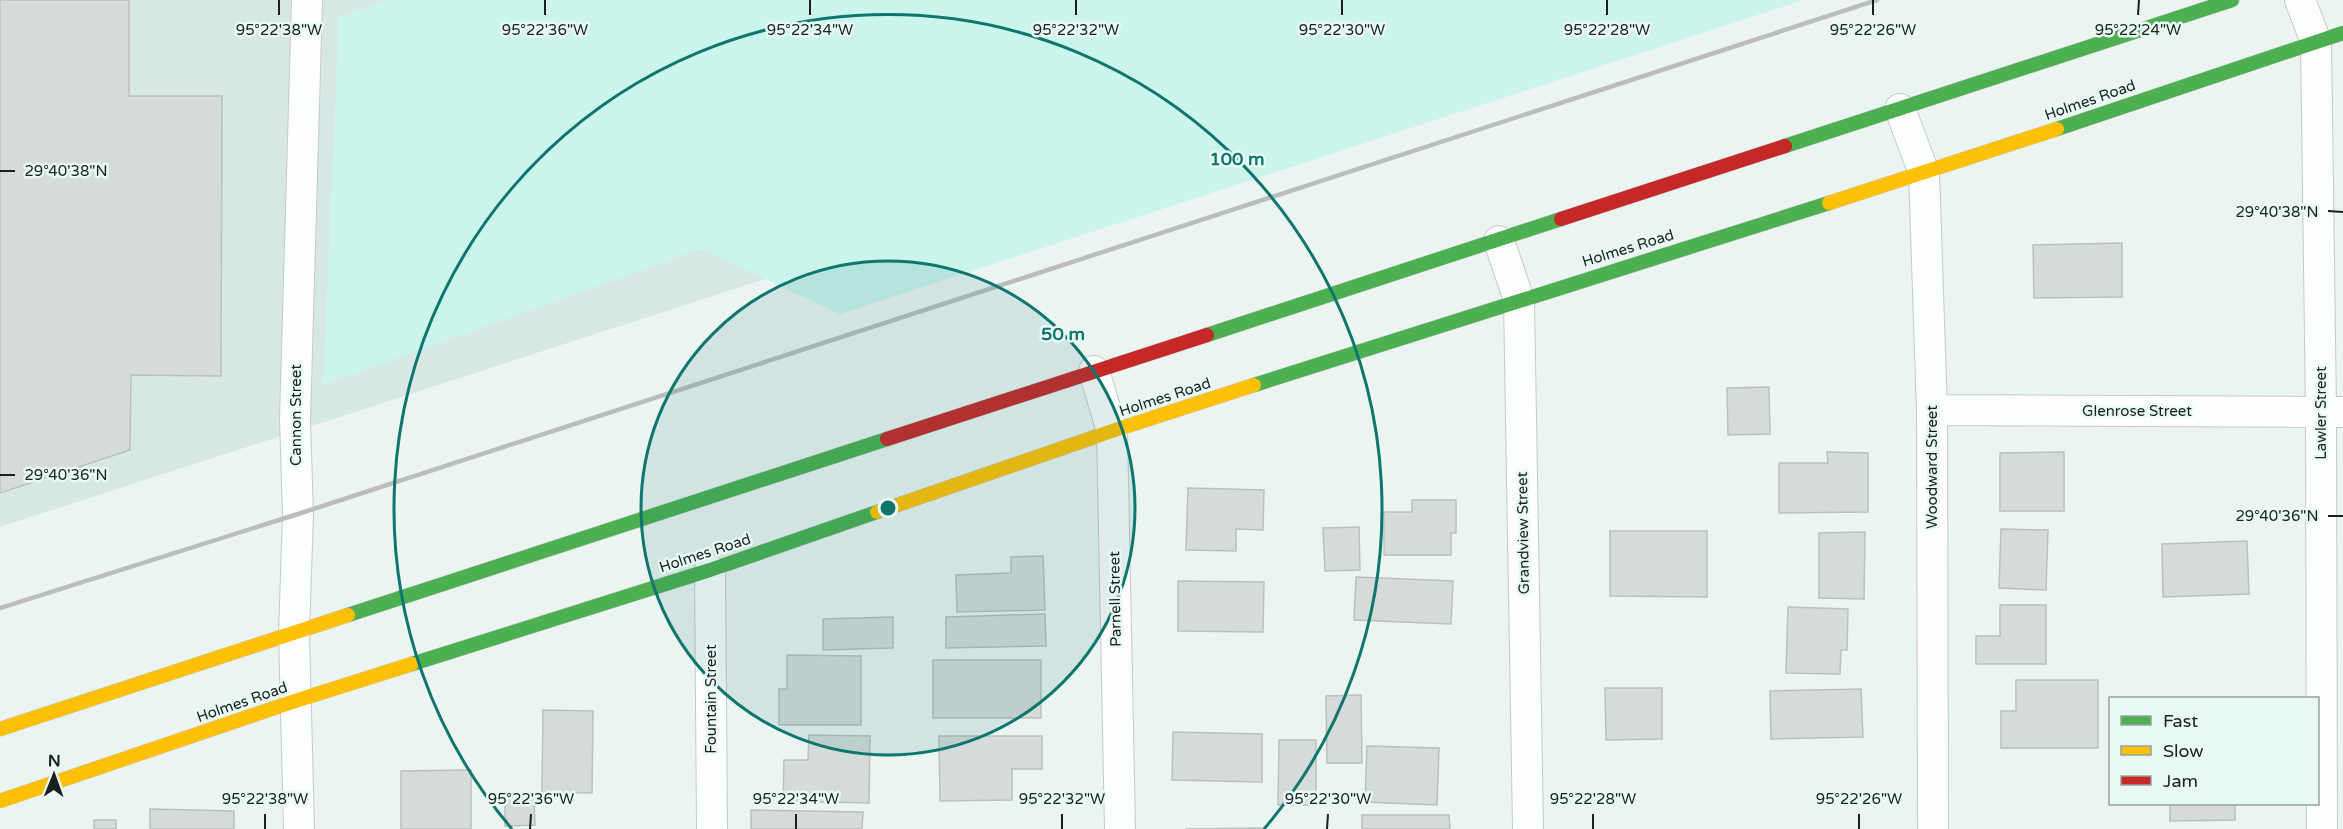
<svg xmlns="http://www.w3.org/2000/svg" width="2343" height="829" font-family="'Varela Round',sans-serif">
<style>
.built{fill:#d7e8e4}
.green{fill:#cbf4ec}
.building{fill:#d5dbda;stroke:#b9c0be;stroke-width:1.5}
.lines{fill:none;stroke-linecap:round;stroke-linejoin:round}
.street-casing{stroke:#c4cac9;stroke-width:32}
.fast-casing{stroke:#c4cac9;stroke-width:15}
.slow-casing{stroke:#c4cac9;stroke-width:15}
.jam-casing{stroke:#c4cac9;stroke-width:15}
.street{stroke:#fcfdfd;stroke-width:30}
.fast{stroke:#4caf50;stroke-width:14}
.slow{stroke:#ffc107;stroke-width:14}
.jam{stroke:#c62828;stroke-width:14}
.rail{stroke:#bbbdbc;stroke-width:4.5}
.ticks{fill:none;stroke:#1a201f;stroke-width:2}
.ring{fill:none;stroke:#0f766e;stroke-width:3}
.labels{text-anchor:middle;stroke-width:5;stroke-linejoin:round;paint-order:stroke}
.street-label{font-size:15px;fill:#1a201f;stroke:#e8f8f4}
.ticks-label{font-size:15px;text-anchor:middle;fill:#1a201f;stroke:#e8f8f4;stroke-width:5;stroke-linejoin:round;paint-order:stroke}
.centre{fill:#0f766e;stroke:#e8f8f4;stroke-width:3}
.ring-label{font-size:18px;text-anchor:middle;font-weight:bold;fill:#0f766e;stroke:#e8f8f4;stroke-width:5;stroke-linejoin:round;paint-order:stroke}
</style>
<rect width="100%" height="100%" fill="#ecf4f2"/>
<path class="built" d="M 0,0 L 1626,0 L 0,527 Z"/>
<path class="green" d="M 390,0 L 1804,0 L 840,314 L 701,249 L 323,385 L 339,17 Z"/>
<path class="building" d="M 0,0 L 129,0 L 129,96 L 222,96 L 221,376 L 131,375 L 130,450 L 0,493 Z
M 2122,243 L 2122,297 L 2034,298 L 2033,245 Z
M 1769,387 L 1770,434 L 1728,435 L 1727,388 Z
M 1827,452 L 1868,453 L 1868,512 L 1779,513 L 1779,463 L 1828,463 Z
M 2064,452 L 2064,511 L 2000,511 L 2000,453 Z
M 1188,488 L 1264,490 L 1263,530 L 1236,529 L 1236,551 L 1186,550 Z
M 1412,500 L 1456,500 L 1456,533 L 1451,533 L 1451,555 L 1384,555 L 1384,512 L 1412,512 Z
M 1359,527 L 1360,570 L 1325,571 L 1323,528 Z
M 2001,529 L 2048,530 L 2046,590 L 1999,588 Z
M 1610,531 L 1707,531 L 1707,597 L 1610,596 Z
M 1865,532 L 1864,599 L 1819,598 L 1819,533 Z
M 2247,541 L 2249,594 L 2163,597 L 2162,544 Z
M 1043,556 L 1045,610 L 957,612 L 956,575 L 1011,573 L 1011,557 Z
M 1356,577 L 1453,581 L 1451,624 L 1354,620 Z
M 1178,581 L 1264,582 L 1263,632 L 1178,631 Z
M 2000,605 L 2046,605 L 2046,664 L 1976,664 L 1976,636 L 2000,636 Z
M 1788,607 L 1848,609 L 1847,650 L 1841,650 L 1840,674 L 1786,673 Z
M 1045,614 L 1046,646 L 946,648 L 946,617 Z
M 893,617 L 893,648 L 823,650 L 823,619 Z
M 787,655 L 861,656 L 861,725 L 779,725 L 779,689 L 787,689 Z
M 933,660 L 1041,660 L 1041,718 L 933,718 Z
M 2016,680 L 2098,680 L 2098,748 L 2001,748 L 2001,711 L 2016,711 Z
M 1605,688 L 1662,688 L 1662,739 L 1606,740 Z
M 1861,689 L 1863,737 L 1771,739 L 1770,691 Z
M 1361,695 L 1362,763 L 1327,763 L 1326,696 Z
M 543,710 L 593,711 L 592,793 L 542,792 Z
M 1173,732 L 1262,734 L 1262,782 L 1172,780 Z
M 809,735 L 870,736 L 869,803 L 783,801 L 784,760 L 808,760 Z
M 939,736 L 1042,736 L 1042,769 L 1012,769 L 1012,800 L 940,801 Z
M 1279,740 L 1316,740 L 1316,805 L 1278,805 Z
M 1367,746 L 1439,748 L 1437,805 L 1365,802 Z
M 471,770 L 471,829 L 401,829 L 401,771 Z
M 505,795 L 534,795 L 535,825 L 505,826 Z
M 2170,804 L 2235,804 L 2235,820 L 2170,821 Z
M 150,809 L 234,811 L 234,829 L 150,829 Z
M 751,810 L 863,812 L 862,829 L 751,829 Z
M 1362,815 L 1449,815 L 1450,829 L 1362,829 Z
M 94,820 L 116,820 L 116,829 L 94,829 Z
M 1266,828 L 1266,829 L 1185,829 Z"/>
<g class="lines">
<g class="street-casing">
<path id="street" d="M 2300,0 L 2316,42 L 2321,412 L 2322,829
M 1900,109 L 1924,173 L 1932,410 L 1933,829
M 1499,241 L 1519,300 L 1528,829
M 1094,371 L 1112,431 L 1120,829
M 1932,410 L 2343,412
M 710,570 L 712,829
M 299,829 L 294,633 L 298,514 L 295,420 L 307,0"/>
</g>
<g class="fast-casing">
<path id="fast" d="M 2057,129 L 2343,33
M 1785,146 L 2232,0
M 1207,335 L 1561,219
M 1254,385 L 1829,203
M 348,615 L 887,439
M 412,664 L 710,570 L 877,512"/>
</g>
<g class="slow-casing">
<path id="slow" d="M 1829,203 L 2057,129
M 877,512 L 1112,431 L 1254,385
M 0,729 L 348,615
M 0,801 L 295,701 L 412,664"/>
</g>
<g class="jam-casing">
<path id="jam" d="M 1561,219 L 1785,146
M 887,439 L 1207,335"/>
</g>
<use href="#street" class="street"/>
<use href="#fast" class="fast"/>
<use href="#slow" class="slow"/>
<use href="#jam" class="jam"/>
<path class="rail" d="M 0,608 L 298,514 L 1877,0"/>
</g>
<path class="ticks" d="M 279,15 L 279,0M 545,15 L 545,0M 810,15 L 810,0M 1076,15 L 1076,0M 1342,15 L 1342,0M 1607,15 L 1607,0M 1873,15 L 1873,0M 2138,15 L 2139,0M 0,171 L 15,171M 2328,211 L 2343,212M 0,475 L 15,475M 2328,516 L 2343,516M 265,829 L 265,814M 530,829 L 531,814M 796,829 L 796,814M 1062,829 L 1062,814M 1327,829 L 1328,814M 1593,829 L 1593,814M 1859,829 L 1859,814"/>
<circle cx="888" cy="508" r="247" fill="#0f766e" fill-opacity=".12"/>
<g class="ring">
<circle cx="888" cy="508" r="247"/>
<path d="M512 829A494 494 0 1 1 1264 829"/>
</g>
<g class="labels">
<g class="street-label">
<text transform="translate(2090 100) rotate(-19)" y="5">Holmes Road</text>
<text transform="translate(1628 248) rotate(-17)" y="5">Holmes Road</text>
<text transform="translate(1165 397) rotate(-18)" y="5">Holmes Road</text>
<text x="2137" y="416">Glenrose Street</text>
<text transform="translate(2321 413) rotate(-90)" y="5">Lawler Street</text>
<text transform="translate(296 415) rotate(-90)" y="5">Cannon Street</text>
<text transform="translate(1932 467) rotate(-90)" y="5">Woodward Street</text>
<text transform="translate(1523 533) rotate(-91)" y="5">Grandview Street</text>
<text transform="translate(705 553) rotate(-18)" y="5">Holmes Road</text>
<text transform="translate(1115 599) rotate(-91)" y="5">Parnell Street</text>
<text transform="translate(711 699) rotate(-90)" y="5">Fountain Street</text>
<text transform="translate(242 702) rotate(-19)" y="5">Holmes Road</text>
</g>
</g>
<g class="ticks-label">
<text x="279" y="35">95°22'38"W</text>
<text x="545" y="35">95°22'36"W</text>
<text x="810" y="35">95°22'34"W</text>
<text x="1076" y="35">95°22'32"W</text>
<text x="1342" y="35">95°22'30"W</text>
<text x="1607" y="35">95°22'28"W</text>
<text x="1873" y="35">95°22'26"W</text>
<text x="2138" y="35">95°22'24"W</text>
<text x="66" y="176">29°40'38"N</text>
<text x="2277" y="217">29°40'38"N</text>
<text x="66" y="480">29°40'36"N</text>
<text x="2277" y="521">29°40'36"N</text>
<text x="265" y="804">95°22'38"W</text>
<text x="531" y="804">95°22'36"W</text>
<text x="796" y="804">95°22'34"W</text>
<text x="1062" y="804">95°22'32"W</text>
<text x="1328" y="804">95°22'30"W</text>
<text x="1593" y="804">95°22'28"W</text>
<text x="1859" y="804">95°22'26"W</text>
</g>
<circle cx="888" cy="508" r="9" class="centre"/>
<g class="ring-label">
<text x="1237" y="165">100 m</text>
<text x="1063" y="340">50 m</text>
</g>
<rect x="2109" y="697" width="210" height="108" fill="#e8f8f4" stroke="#96a29f" stroke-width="1.5"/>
<rect x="2121" y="716" width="30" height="9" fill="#4caf50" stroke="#96a29f" stroke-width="1.5"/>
<text x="2163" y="727" font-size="18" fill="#1a201f">Fast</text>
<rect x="2121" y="746" width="30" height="9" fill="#ffc107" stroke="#96a29f" stroke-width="1.5"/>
<text x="2163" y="757" font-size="18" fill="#1a201f">Slow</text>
<rect x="2121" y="776" width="30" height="9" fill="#c62828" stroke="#96a29f" stroke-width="1.5"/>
<text x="2163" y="787" font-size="18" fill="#1a201f">Jam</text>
<g transform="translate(54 775) rotate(1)" stroke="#e8f8f4" stroke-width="4.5" paint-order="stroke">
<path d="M0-4.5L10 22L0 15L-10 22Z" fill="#1a201f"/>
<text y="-9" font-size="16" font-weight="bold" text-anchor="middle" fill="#1a201f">N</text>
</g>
</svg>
